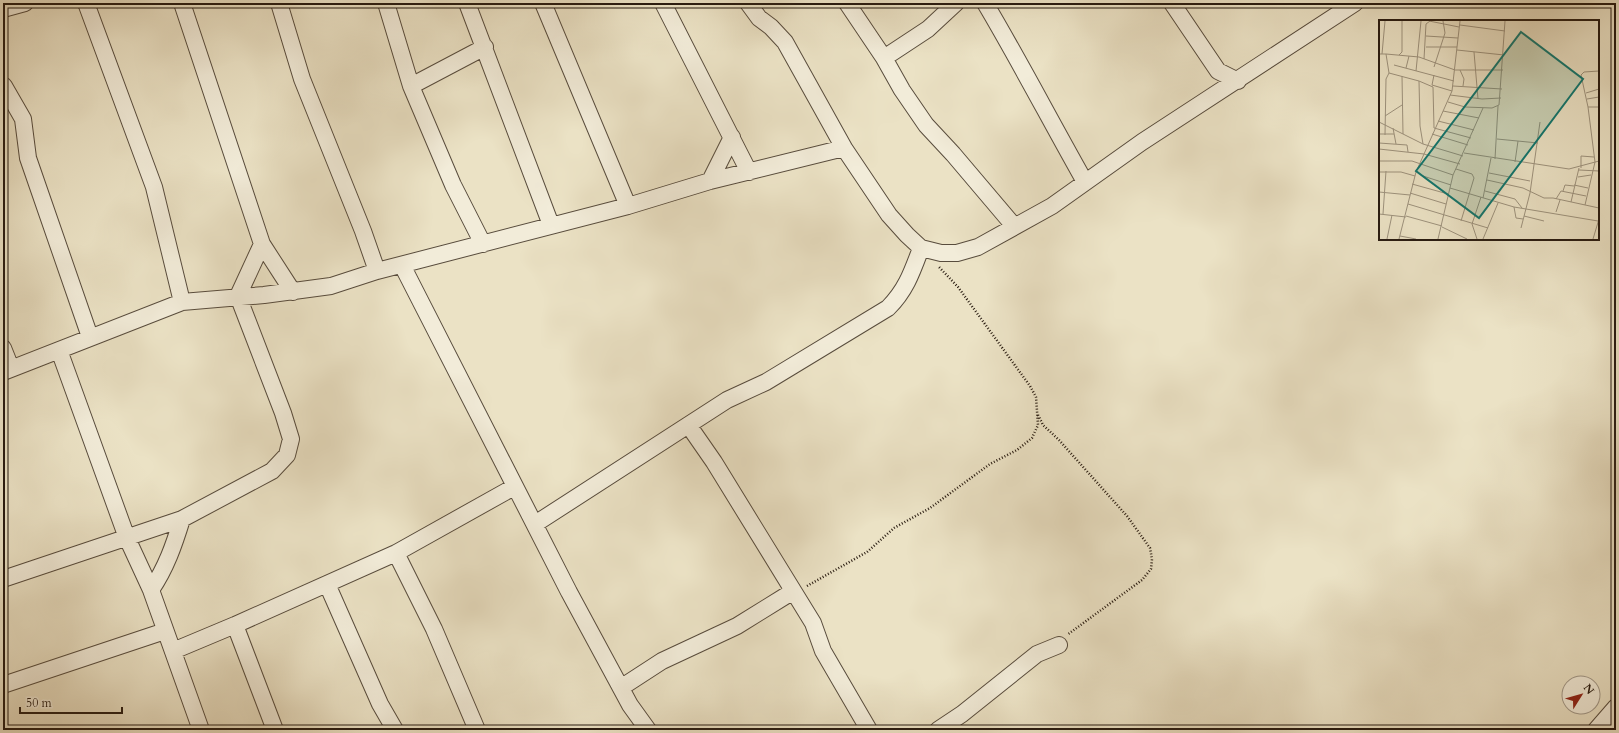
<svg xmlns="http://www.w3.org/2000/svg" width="1619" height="733" font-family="Cardo,serif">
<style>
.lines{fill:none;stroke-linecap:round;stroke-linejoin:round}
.minor-casing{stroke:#584c3d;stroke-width:18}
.path{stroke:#271a10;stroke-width:2.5;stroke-dasharray:1 2;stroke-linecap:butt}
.minor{stroke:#f2ecd9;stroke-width:16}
.inset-road{fill:none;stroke:#9d927d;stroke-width:1}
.view{fill:#0f766e;fill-opacity:0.15;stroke:#0f766e;stroke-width:2}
.inset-edge{fill:none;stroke:#271a10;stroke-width:2}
</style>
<rect width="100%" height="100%" fill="#ebe2c5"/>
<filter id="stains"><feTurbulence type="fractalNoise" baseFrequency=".005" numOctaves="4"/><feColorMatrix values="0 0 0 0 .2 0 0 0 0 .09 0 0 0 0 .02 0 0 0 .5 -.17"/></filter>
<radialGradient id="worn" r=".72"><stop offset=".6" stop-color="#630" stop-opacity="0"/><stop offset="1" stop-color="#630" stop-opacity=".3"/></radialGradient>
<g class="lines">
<g class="minor-casing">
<path id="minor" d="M 86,3 L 154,187 L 182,302
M 182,3 L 262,244 L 293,292
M 279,3 L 302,79 L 363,231 L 377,271
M 386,3 L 411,86 L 453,185 L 483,244
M 467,3 L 551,225
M 543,3 L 628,206
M 663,3 L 749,172
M 748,3 L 759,18 L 771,27 L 785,42 L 844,148 L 889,215 L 907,235 L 921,248 L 941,253 L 957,253 L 978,247 L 1052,206 L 1142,142 L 1355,3
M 847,3 L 884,58 L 902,90 L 926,125 L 953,154 L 1014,226
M 985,3 C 1020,62 1051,122 1085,182
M 1172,3 L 1218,71 L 1238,81
M 3,9 L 25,3
M 884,58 L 928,29 L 956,3
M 4,86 L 23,119 L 28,158 L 90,337
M 411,86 L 485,47
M 710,181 L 732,137
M 402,265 L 569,592 L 630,705 L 648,730
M 3,348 L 11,368
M 59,350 L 127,538 L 151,590 L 201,730
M 3,372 L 182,302 L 264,295 L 331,286 L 377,271 L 628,206 L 710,181 L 844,148
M 689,426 L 714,462 L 813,623 L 823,651 L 869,730
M 535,524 L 727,400 L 766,382 L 888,308 C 906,290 912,272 921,248
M 396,553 L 434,629 L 477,730
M 3,579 L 182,519 L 272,471 L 287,455 L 291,439 L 283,413 L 238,296 L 262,244
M 327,584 L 380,704 L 395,730
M 151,590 C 166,568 174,545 182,519
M 235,625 L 275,730
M 173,651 L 235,625 L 396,553 L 514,487
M 3,685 L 165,631
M 622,687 L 662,661 L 737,626 L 787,595 L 795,594
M 938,730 L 962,714 L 1037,654 L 1059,645
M 1596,730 L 1616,707"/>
</g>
<path class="path" d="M 1038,415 L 1043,425 L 1059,440 L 1127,516 L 1150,548 L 1152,559 L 1151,569 L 1142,580 L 1067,635
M 807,586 L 867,552 L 894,528 L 930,508 L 990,464 L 1017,450 L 1032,438 L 1038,425 L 1036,397 L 1030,386 L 958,287 L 939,267"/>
<use href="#minor" class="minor"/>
</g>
<g transform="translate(1379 20)">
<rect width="220" height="220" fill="#ebe2c5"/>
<path class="inset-road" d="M 50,1 L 80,7M 81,5 L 126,11M 220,9 L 220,29M 47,16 L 79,18M 47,27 L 78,27M 78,30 L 125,35M 95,32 L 99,79M 0,34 L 7,34 L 10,53 L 40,61 L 41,106 L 44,124M 3,34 L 6,1M 7,34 L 40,37 L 76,50 L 124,50M 20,35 L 23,32 L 23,1M 45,39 L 47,4 L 51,1M 15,45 L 75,61M 55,47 L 66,13 L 64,1M 27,48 L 30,36M 81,50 L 85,59 L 84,66M 37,51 L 42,1M 220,51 L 205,52 L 202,55 L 209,87 L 220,87M 55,55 L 53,65 L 73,71M 23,56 L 24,114M 40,61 L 54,67 L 55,108 L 92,118M 74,66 L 123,69M 207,73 L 220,69M 71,75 L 103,79 L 122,78M 208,79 L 220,77M 69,82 L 86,87 L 113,88 L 120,85 L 126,1M 64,91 L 100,98M 6,96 L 23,85M 59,101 L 95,110M 0,102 L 44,124 L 84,136M 14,108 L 17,124M 0,114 L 15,114M 53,114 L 89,125M 6,115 L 7,59 L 10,53M 118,119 L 159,123M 0,123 L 28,125 L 29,132M 0,123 L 0,146M 0,129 L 45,134 L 81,144M 85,133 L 190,149 L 220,141M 116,139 L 119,86M 0,141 L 33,141 L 74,155M 136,142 L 139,121M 202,148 L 202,136 L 215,137M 77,149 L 93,154 L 95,158 L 82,201M 200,150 L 220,151M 0,152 L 22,152 L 36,156M 110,153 L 151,161M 44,156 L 72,165M 199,157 L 212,155M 108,160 L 144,168 L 165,178 L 174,178 L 220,188M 33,164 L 69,174M 195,165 L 209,168M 71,168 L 135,187 L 219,201M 106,171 L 136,179 L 143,188M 184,171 L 186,165 L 195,166M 0,172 L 31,175M 31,173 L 67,184M 104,178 L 112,138M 177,179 L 182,171 L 207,176M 192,182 L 200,148M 29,184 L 109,208M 206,185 L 216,142 L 209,87M 135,187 L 137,198 L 144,199M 177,192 L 181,180M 0,194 L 27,197M 4,194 L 7,151M 27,196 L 63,206M 145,196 L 165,201M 63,207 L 88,219M 142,208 L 151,173 L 161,102M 21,216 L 37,219M 8,219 L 13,195M 20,219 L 37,152 L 73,71 L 81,1M 59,219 L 74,155 L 104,88M 98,219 L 93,204 L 102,177M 104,219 L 119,183M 214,219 L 220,199"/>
<path class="view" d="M 142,12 L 204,59 L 100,198 L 37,151 Z"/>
<rect width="220" height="220" class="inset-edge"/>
</g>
<rect width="1619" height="733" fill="none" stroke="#ebe2c5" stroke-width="16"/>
<rect x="4" y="4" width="1611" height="725" fill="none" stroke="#271a10" stroke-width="2"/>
<rect x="8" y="8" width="1603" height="717" fill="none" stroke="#271a10"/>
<g transform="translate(1581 695) rotate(53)"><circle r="19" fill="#f2ecd9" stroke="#a19889"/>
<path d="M0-3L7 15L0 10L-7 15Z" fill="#8f2418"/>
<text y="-6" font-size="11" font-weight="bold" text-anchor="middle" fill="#271a10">N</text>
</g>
<path d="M20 707v6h102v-6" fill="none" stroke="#271a10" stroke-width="2"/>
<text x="26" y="707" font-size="12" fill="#271a10" stroke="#f2ecd9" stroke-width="3" paint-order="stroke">50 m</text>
<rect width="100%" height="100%" filter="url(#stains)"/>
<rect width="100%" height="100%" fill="url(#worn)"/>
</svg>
